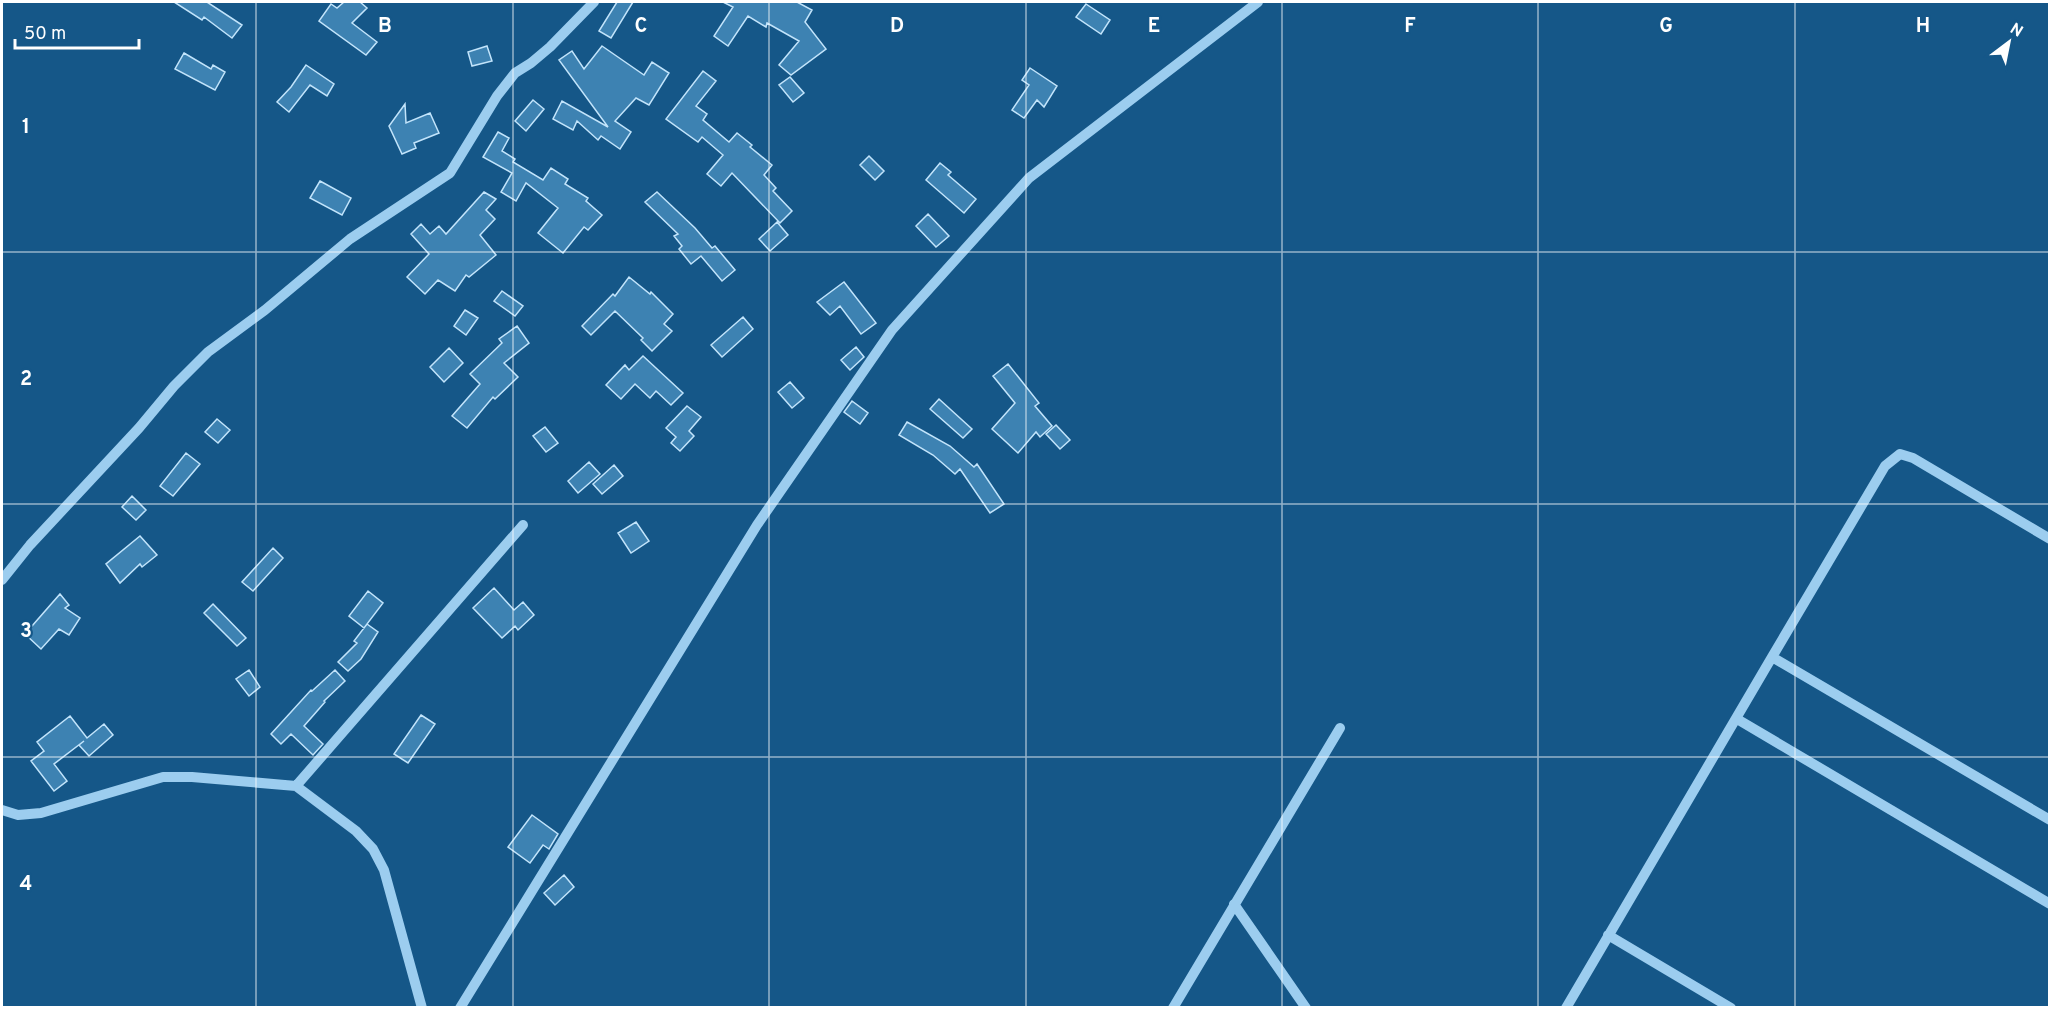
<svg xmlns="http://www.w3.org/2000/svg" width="2051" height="1009" font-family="Overpass,sans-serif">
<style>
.building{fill:#3d82b2;stroke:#c2e4fb;stroke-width:1.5}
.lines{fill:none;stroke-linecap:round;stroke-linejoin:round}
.minor{stroke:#9ccdef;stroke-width:10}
.grid{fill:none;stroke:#fff;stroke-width:1.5;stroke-opacity:0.55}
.grid-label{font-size:20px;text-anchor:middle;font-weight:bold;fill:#fff;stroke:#155788;stroke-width:4.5;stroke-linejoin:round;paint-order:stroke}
</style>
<rect width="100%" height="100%" fill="#155788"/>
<path class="building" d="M 174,2 L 207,2 L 242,25 L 232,38 L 204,17 L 202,20 Z
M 344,2 L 360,2 L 367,8 L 352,23 L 377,42 L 366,55 L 319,21 L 331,4 L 337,8 Z
M 617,2 L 633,2 L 611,38 L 599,31 Z
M 723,2 L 797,2 L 812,10 L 805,22 L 826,49 L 791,75 L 779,65 L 799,41 L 767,23 L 766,27 L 748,16 L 728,46 L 714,36 L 733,7 Z
M 1086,4 L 1110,20 L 1101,34 L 1076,17 Z
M 487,46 L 492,61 L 472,66 L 468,52 Z
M 602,46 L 644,75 L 652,62 L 669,73 L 649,105 L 636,98 L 615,121 L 631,132 L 620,149 L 601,136 L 598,140 L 577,121 L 573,130 L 553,119 L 562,101 L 608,127 L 559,60 L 572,51 L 584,69 Z
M 184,53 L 211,69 L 213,65 L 225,72 L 215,90 L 175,69 Z
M 306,65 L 334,84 L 327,96 L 310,85 L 289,112 L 277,102 L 291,87 Z
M 1030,68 L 1057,86 L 1044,107 L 1037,100 L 1024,118 L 1012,110 L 1029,85 L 1022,80 Z
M 703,71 L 716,81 L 696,106 L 707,114 L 703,120 L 729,142 L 737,133 L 752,145 L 750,147 L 772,165 L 764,175 L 776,188 L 773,191 L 792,211 L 780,223 L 732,173 L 721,186 L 707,174 L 723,155 L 702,137 L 698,142 L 666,119 Z
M 790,77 L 804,93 L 793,102 L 779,85 Z
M 533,100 L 544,109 L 526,131 L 515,121 Z
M 405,104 L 406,123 L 430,113 L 439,133 L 414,143 L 416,148 L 402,154 L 389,126 Z
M 498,132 L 509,138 L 502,151 L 515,159 L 513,162 L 543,180 L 551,168 L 568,179 L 565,184 L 588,198 L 586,201 L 602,215 L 588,230 L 584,227 L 563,253 L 538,233 L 558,208 L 526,183 L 516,201 L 501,192 L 512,173 L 483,157 Z
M 869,156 L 884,171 L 875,180 L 860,165 Z
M 940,163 L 951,172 L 948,175 L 976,199 L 964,213 L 926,180 Z
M 320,181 L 351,198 L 342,215 L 310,198 Z
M 484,192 L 496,199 L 486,210 L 495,219 L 480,235 L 496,255 L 469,277 L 466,275 L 455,291 L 438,280 L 425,294 L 407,277 L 429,254 L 411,234 L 421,224 L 430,234 L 439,226 L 446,234 Z
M 657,192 L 695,228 L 712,248 L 715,246 L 735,270 L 722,281 L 701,256 L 691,264 L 679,249 L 682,246 L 674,236 L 678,234 L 645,202 Z
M 928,214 L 949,236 L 936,247 L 916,226 Z
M 777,222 L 788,235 L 770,251 L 759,239 Z
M 629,277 L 650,294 L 651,292 L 673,314 L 664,324 L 672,331 L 652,351 L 641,340 L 643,338 L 615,311 L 591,335 L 582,326 L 613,294 L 615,296 Z
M 844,282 L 876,323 L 861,334 L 840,306 L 830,315 L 817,302 Z
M 502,291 L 523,306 L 515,316 L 494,301 Z
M 465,310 L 478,318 L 466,335 L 454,326 Z
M 743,317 L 753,329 L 722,357 L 711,345 Z
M 517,326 L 529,343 L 504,363 L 518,377 L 495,399 L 493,397 L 467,428 L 452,416 L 480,384 L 470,374 L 502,343 L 499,339 Z
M 856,347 L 864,357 L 850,370 L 841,360 Z
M 449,348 L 463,363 L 444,382 L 430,367 Z
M 643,356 L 683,393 L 671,405 L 656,391 L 650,398 L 635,384 L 621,399 L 606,385 L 625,365 L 629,370 Z
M 1008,364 L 1039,403 L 1035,406 L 1052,426 L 1040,437 L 1036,432 L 1018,453 L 992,429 L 1015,403 L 993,376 Z
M 790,382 L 804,398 L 792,408 L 778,392 Z
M 939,399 L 972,429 L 963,438 L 930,409 Z
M 852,401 L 868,413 L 860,424 L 844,412 Z
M 687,406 L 701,417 L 689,431 L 694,436 L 680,451 L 671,443 L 676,437 L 666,428 Z
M 217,419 L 230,430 L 218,443 L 205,432 Z
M 907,422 L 950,446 L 974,467 L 977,464 L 1004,504 L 990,513 L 960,469 L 955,474 L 933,455 L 899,435 Z
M 1056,425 L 1070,440 L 1060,449 L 1046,434 Z
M 545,427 L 558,443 L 546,452 L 533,436 Z
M 186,453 L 200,464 L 173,496 L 160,486 Z
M 589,462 L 600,474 L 578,493 L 568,481 Z
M 614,465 L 623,476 L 602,494 L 593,484 Z
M 132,496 L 146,510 L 136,520 L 122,507 Z
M 636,522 L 649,541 L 631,553 L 618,533 Z
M 140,536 L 157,555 L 142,567 L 140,564 L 120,583 L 106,564 Z
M 273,548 L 283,558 L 253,591 L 242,582 Z
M 494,588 L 514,610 L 523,602 L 534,615 L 518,630 L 515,626 L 502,638 L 473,608 Z
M 368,591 L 383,603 L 364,628 L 349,616 Z
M 60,594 L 69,605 L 65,608 L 80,618 L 69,635 L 59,629 L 41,649 L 25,634 Z
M 213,604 L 246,638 L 237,646 L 204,613 Z
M 367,624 L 378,632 L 361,659 L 348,671 L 338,662 L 357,643 L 354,641 Z
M 249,670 L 260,687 L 249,696 L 236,679 Z
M 335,670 L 345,681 L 324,701 L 325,702 L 304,726 L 323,744 L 313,755 L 291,734 L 281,744 L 271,734 L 311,690 L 312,691 Z
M 421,715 L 435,724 L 408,763 L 394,754 Z
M 70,716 L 87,738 L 104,724 L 113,735 L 89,756 L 79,745 L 84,741 L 54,764 L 67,781 L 54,791 L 31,761 L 44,751 L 37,742 Z
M 532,815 L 558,834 L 549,849 L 543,845 L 530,863 L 508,847 Z
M 564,875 L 574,887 L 555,905 L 544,893 Z"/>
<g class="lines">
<path class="minor" d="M 2,580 L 30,545 L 139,428 L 174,386 L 208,352 L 265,310 L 350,239 L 450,173 L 497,96 L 515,73 L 531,63 L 550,47 L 594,2
M 1772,657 L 1885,466 L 1900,454 L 1913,458 L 2050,539
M 1737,719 L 2050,904
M 296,786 L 523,525
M 2,810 L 18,815 L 41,813 L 163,777 L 192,777 L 296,786 L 356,831 L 373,849 L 384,870 L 422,1008
M 1234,904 L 1306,1008
M 1608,935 L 1731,1008
M 460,1008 L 757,525 L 892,330 L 1029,178 L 1258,2
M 1173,1008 L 1340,728
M 1566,1008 L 1772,657 L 2050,820"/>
</g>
<path class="grid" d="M 256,2 L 256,1008M 513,2 L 513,1008M 769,2 L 769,1008M 1026,2 L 1026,1008M 1282,2 L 1282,1008M 1538,2 L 1538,1008M 1795,2 L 1795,1008M 2,252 L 2050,252M 2,504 L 2050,504M 2,757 L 2050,757"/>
<g class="grid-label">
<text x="385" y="32">B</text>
<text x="641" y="32">C</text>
<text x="897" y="32">D</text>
<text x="1154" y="32">E</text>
<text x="1410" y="32">F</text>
<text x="1666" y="32">G</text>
<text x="1923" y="32">H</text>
<text x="26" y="133">1</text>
<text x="26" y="385">2</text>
<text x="26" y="637">3</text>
<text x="26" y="890">4</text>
</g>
<rect width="2051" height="1009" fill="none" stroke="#ffffff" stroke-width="6"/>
<g transform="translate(2009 42) rotate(32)" stroke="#155788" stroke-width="4.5" paint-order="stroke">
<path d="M0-4.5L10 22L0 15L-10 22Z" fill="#ffffff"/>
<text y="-9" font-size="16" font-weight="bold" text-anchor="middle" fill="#ffffff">N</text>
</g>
<path d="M15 39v9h124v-9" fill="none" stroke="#ffffff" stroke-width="3"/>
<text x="24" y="39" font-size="18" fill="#ffffff" stroke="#155788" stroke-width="4.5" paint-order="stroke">50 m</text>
</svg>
